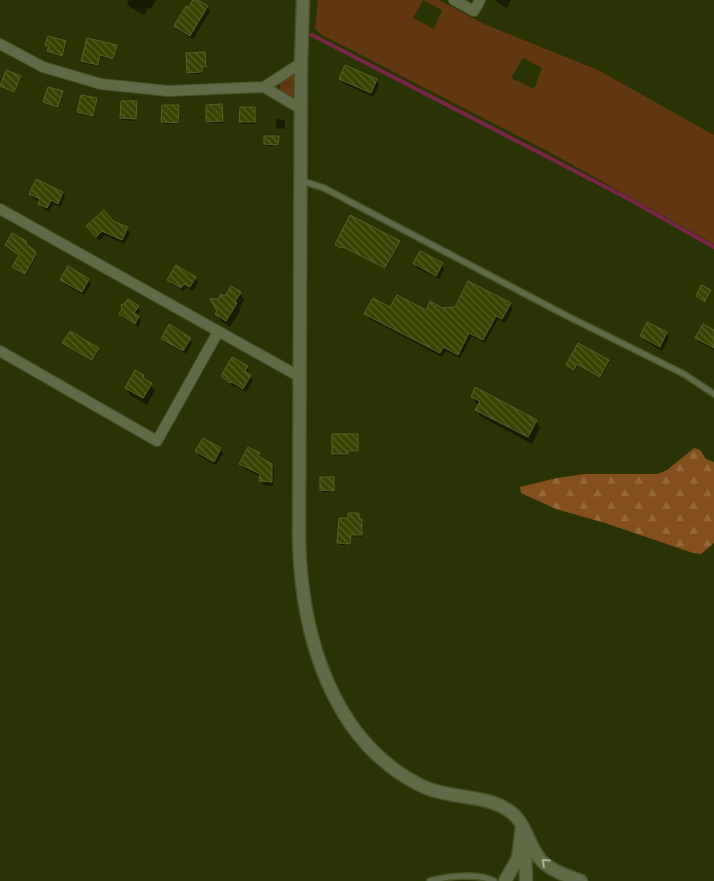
<svg xmlns="http://www.w3.org/2000/svg" width="714" height="881" font-family="'PT Serif',serif">
<style>
.green{fill:#613811;fill-rule:evenodd}
.forest{fill:url(#forest-firs)}
.shadow{fill:#0007}
.lines{fill:none;stroke-linecap:round;stroke-linejoin:round}
.stream{stroke:#782645;stroke-width:4}
.building{fill:url(#building-back-hatch);stroke:#566327}
.service-casing{stroke:#495225;stroke-width:8}
.minor-casing{stroke:#495225;stroke-width:12}
.tertiary-casing{stroke:#495225;stroke-width:15}
.service{stroke:#616a47;stroke-width:5}
.minor{stroke:#616a47;stroke-width:10}
.tertiary{stroke:#616a47;stroke-width:12}
.oneway{stroke:#acb595}
</style>
<defs>
<pattern id="forest-firs" width="22" height="20" patternUnits="userSpaceOnUse" patternTransform="scale(1.25)"><rect width="22" height="20" fill="#844f1e"/><path d="M5 1l3.5 6h-7zM16 11l3.5 6h-7z" fill="#94683d"/></pattern>
<pattern id="building-back-hatch" width="6" height="6" patternUnits="userSpaceOnUse" patternTransform="scale(1.25)"><rect width="6" height="6" fill="#384401"/><path d="M-1 5l2 2M0 0l6 6M5-1l2 2" fill="none" stroke="#545f24"/></pattern>
</defs>
<rect width="100%" height="100%" fill="#2a3303"/>
<path class="green" d="M 318,0 L 439,0 L 484,24 L 598,70 L 714,135 L 714,244 L 553,154 L 322,35 L 315,28 ZM 423,0 L 442,10 L 434,29 L 413,18 ZM 523,58 L 542,68 L 534,89 L 511,78 Z
M 292,72 L 295,74 L 294,100 L 281,92 L 279,83 Z"/>
<path class="forest" d="M 694,448 L 700,450 L 706,459 L 714,462 L 714,543 L 701,554 L 693,553 L 605,523 L 556,509 L 521,493 L 520,487 L 557,478 L 585,474 L 658,474 L 667,470 Z"/>
<path class="shadow" d="M 128,0 L 156,0 L 151,9 L 148,8 L 144,15 L 130,7 L 127,2 Z
M 195,0 L 207,7 L 210,11 L 193,39 L 178,30 L 175,26 Z
M 494,0 L 511,0 L 507,8 Z
M 65,42 L 67,44 L 62,57 L 50,53 L 50,47 L 47,45 Z
M 116,47 L 117,48 L 114,60 L 101,57 L 99,66 L 83,63 L 82,61 Z
M 204,54 L 206,68 L 202,68 L 202,74 L 189,74 L 188,73 Z
M 20,77 L 21,79 L 14,93 L 1,85 Z
M 340,79 L 376,80 L 379,85 L 373,97 L 343,83 Z
M 62,92 L 63,94 L 59,108 L 46,104 L 45,102 Z
M 96,99 L 97,101 L 94,117 L 80,114 L 79,112 Z
M 136,103 L 136,121 L 122,120 L 121,118 Z
M 178,106 L 179,124 L 163,124 L 162,122 Z
M 222,107 L 223,123 L 209,123 L 208,121 Z
M 241,108 L 254,108 L 255,124 L 241,124 Z
M 276,119 L 285,120 L 285,129 L 276,128 Z
M 278,137 L 279,146 L 267,146 L 266,144 Z
M 63,193 L 65,197 L 60,207 L 53,204 L 49,212 L 42,208 L 39,204 L 40,202 L 33,198 L 30,194 Z
M 113,222 L 127,228 L 130,233 L 124,244 L 105,235 L 99,241 L 88,227 Z
M 399,242 L 400,243 L 386,269 L 345,248 L 342,249 L 336,244 Z
M 7,245 L 35,253 L 36,257 L 26,275 L 15,269 L 14,267 L 20,256 Z
M 415,263 L 442,264 L 444,269 L 439,279 L 417,268 Z
M 195,278 L 198,282 L 193,291 L 186,287 L 184,291 L 171,284 L 169,280 Z
M 62,280 L 88,280 L 91,284 L 84,295 L 64,284 Z
M 710,291 L 711,293 L 706,303 L 697,296 Z
M 240,293 L 244,300 L 239,309 L 240,311 L 230,327 L 221,321 L 217,314 L 225,298 Z
M 510,304 L 513,308 L 505,323 L 498,319 L 485,343 L 472,336 L 460,358 L 445,351 L 442,357 L 368,318 L 366,314 L 391,309 L 426,312 L 442,309 Z
M 138,307 L 140,311 L 137,316 L 141,321 L 138,327 L 123,318 L 120,314 Z
M 648,323 L 666,333 L 669,338 L 662,351 L 644,340 L 641,336 Z
M 714,331 L 714,350 L 699,342 L 697,338 Z
M 162,339 L 190,339 L 192,343 L 186,354 L 165,343 Z
M 64,343 L 98,349 L 99,351 L 93,361 Z
M 578,345 L 608,361 L 609,363 L 601,378 L 578,365 L 575,371 L 568,367 L 567,365 Z
M 247,367 L 249,372 L 248,374 L 253,380 L 246,392 L 235,386 L 233,387 L 223,376 Z
M 143,376 L 155,391 L 147,405 L 130,395 L 126,388 Z
M 472,397 L 536,421 L 540,428 L 532,444 L 480,416 L 476,410 L 479,405 L 476,403 Z
M 358,435 L 358,452 L 348,452 L 348,455 L 334,456 L 333,454 Z
M 220,449 L 223,454 L 216,465 L 199,456 L 196,451 Z
M 259,454 L 261,458 L 272,464 L 274,469 L 273,486 L 263,485 L 261,477 L 243,468 L 240,464 Z
M 334,480 L 334,492 L 323,492 L 322,490 Z
M 358,515 L 359,520 L 363,522 L 362,537 L 351,536 L 351,545 L 340,545 L 339,543 L 349,520 Z"/>
<g class="lines">
<path class="stream" d="M 312,35 L 627,198 L 714,247"/>
</g>
<path class="building" d="M 193,0 L 198,0 L 208,6 L 190,36 L 174,26 L 186,6 L 189,7 Z
M 48,36 L 66,41 L 62,56 L 47,51 L 49,46 L 45,45 Z
M 87,38 L 117,45 L 113,59 L 100,55 L 98,65 L 81,61 Z
M 205,52 L 206,67 L 202,67 L 202,72 L 187,73 L 186,53 Z
M 345,65 L 377,79 L 371,93 L 339,79 Z
M 6,70 L 21,76 L 14,92 L 0,86 Z
M 48,87 L 63,91 L 58,107 L 43,102 Z
M 81,95 L 97,98 L 93,116 L 77,112 Z
M 121,101 L 137,101 L 136,119 L 120,118 Z
M 222,104 L 223,121 L 206,122 L 206,105 Z
M 162,105 L 179,105 L 178,123 L 161,122 Z
M 240,107 L 255,107 L 255,122 L 239,122 Z
M 264,136 L 279,136 L 278,145 L 264,144 Z
M 36,179 L 63,192 L 58,204 L 51,200 L 47,208 L 38,204 L 40,199 L 29,194 Z
M 104,210 L 113,221 L 128,227 L 122,240 L 102,231 L 96,237 L 86,226 Z
M 350,215 L 400,241 L 385,268 L 343,247 L 340,248 L 335,244 Z
M 12,233 L 26,241 L 27,245 L 34,250 L 36,254 L 25,274 L 12,267 L 19,255 L 5,245 Z
M 420,251 L 443,263 L 436,276 L 413,263 Z
M 176,265 L 196,277 L 190,287 L 184,284 L 181,288 L 167,280 Z
M 68,266 L 89,279 L 82,292 L 60,280 Z
M 468,281 L 511,303 L 502,319 L 496,316 L 483,340 L 469,333 L 458,355 L 443,347 L 440,353 L 364,314 L 373,298 L 390,307 L 397,295 L 426,310 L 430,301 L 442,308 L 455,307 Z
M 701,285 L 711,290 L 705,302 L 696,296 Z
M 231,286 L 241,292 L 235,302 L 237,303 L 226,321 L 215,314 L 217,311 L 210,299 L 218,299 L 221,294 L 225,296 Z
M 128,299 L 139,306 L 134,313 L 139,316 L 135,324 L 119,314 L 122,309 L 121,305 L 124,304 Z
M 647,322 L 667,332 L 660,347 L 640,336 Z
M 169,324 L 191,338 L 183,351 L 161,339 Z
M 703,324 L 714,330 L 714,348 L 695,338 Z
M 70,331 L 99,348 L 92,360 L 62,343 Z
M 578,343 L 609,360 L 600,377 L 577,364 L 574,370 L 566,365 Z
M 232,357 L 248,366 L 245,371 L 251,375 L 243,389 L 232,382 L 230,383 L 221,376 Z
M 135,370 L 144,375 L 143,378 L 152,383 L 143,398 L 125,388 Z
M 475,387 L 537,420 L 528,437 L 475,410 L 480,401 L 471,397 Z
M 332,434 L 358,434 L 358,451 L 347,451 L 348,454 L 332,454 Z
M 203,438 L 221,448 L 214,462 L 195,451 Z
M 248,447 L 260,453 L 258,456 L 272,464 L 272,482 L 259,481 L 260,474 L 239,464 Z
M 320,477 L 334,477 L 334,491 L 320,490 Z
M 348,513 L 359,513 L 359,519 L 362,519 L 362,535 L 351,535 L 350,544 L 337,543 L 339,518 L 348,518 Z"/>
<g class="lines">
<g class="service-casing">
<path id="service" d="M 302,181 L 324,188 L 567,316 L 684,374 L 714,394
M 430,881 C 446,876 479,873 494,881"/>
</g>
<g class="minor-casing">
<path id="minor" d="M 454,0 L 474,11 L 480,0
M 0,44 L 43,67 L 101,84 L 168,91 L 264,87 L 301,109
M 264,87 L 301,63
M 0,209 L 300,377
M 0,351 L 157,441 L 218,332"/>
</g>
<g class="tertiary-casing">
<path id="tertiary" d="M 303,0 L 301,63 L 299,539 C 301,633 331,743 424,787 C 450,799 484,794 508,810 C 526,821 528,846 541,860 C 551,871 568,876 581,881
M 525,846 L 526,881
M 505,881 L 518,858 L 522,827"/>
</g>
<use href="#service" class="service"/>
<use href="#minor" class="minor"/>
<use href="#tertiary" class="tertiary"/>
</g>
<defs><path id="oneway-chevron" d="M-2-3.5L2.5 0L-2 3.5" fill="none" stroke-width="1.6" stroke-linecap="round" stroke-linejoin="round" transform="scale(1.25)"/></defs>
<use class="oneway" href="#oneway-chevron" transform="translate(545 862) rotate(-138)"/>
</svg>
